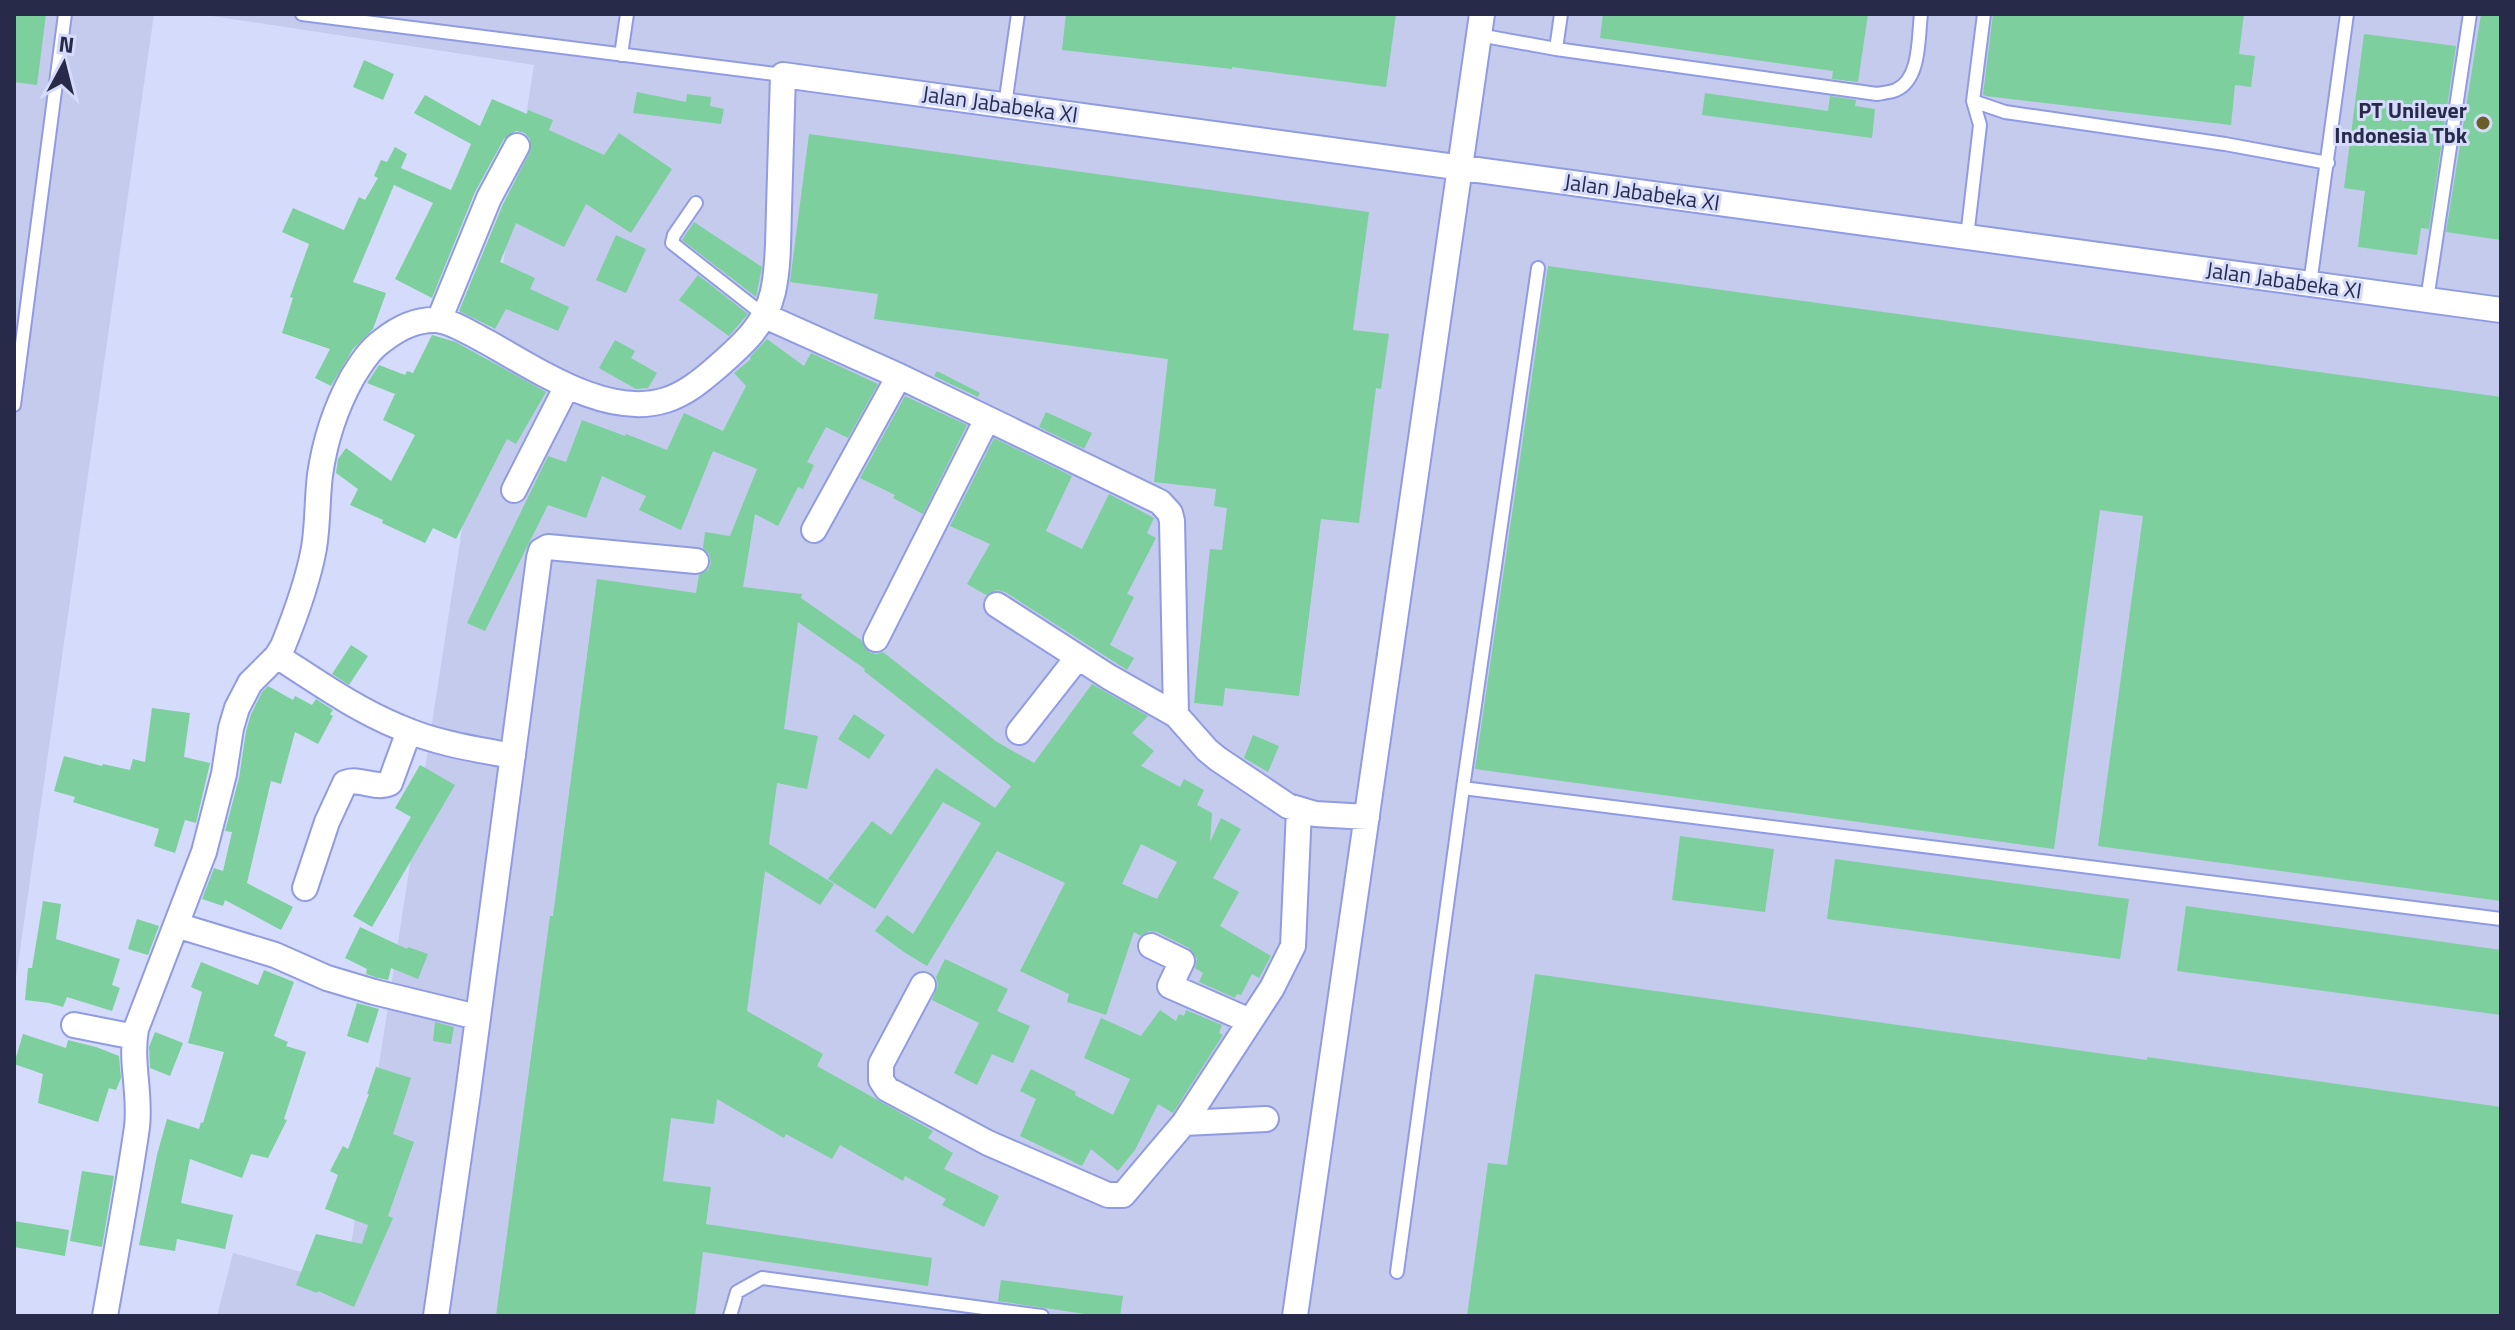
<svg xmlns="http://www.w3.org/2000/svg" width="2515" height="1330" font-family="'Titillium Web',sans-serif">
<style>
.built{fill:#c4cbec}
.building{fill:#7dcf9e;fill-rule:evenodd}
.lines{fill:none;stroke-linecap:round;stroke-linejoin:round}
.lane-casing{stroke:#909be4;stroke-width:16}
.street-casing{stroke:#909be4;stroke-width:28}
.lane{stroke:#fff;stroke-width:12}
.street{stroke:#fff;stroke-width:24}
.poi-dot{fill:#695d2a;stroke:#d5dbfa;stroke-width:3}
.labels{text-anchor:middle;stroke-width:6;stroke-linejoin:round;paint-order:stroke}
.street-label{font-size:22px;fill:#272b49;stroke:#d5dbfa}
.poi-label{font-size:22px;font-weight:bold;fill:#272b49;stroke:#d5dbfa;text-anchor:end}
</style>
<rect width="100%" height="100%" fill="#d5dbfa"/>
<path class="built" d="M 14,14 L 154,14 L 14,992 Z
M 199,14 L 2501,14 L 2501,1316 L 217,1316 L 233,1253 L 345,1284 L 534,65 Z"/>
<path class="building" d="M 14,14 L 46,14 L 37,85 L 14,82 Z
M 1066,14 L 1396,14 L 1386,87 L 1232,67 L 1232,69 L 1062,50 Z
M 1603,14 L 1868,14 L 1858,82 L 1832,79 L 1833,71 L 1600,38 Z
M 1993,14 L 2244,14 L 2239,54 L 2255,56 L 2251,87 L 2235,85 L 2231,125 L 1986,96 L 1983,95 Z
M 2481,14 L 2501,14 L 2501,240 L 2446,232 Z
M 2364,34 L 2456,46 L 2429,229 L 2421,228 L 2417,255 L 2358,247 L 2365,191 L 2344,188 Z
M 364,60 L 394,74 L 383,100 L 353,87 Z
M 637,92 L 686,102 L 687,94 L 711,97 L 710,106 L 724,109 L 721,124 L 633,113 Z
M 1705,93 L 1828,111 L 1830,96 L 1856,100 L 1855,106 L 1875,109 L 1872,138 L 1702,115 Z
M 425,95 L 480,126 L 492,99 L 527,114 L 528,110 L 553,120 L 549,130 L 604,155 L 619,133 L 672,169 L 631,233 L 586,204 L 564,247 L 516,223 L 500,262 L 535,278 L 530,289 L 569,307 L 558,331 L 506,309 L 495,329 L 459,311 L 503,204 L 530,152 L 530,139 L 525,133 L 516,131 L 504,139 L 475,192 L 432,298 L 395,279 L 433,203 L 394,185 L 353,282 L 386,293 L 373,329 L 353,349 L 331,386 L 315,378 L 330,349 L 282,333 L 293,298 L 290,297 L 309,244 L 282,232 L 293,208 L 344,230 L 359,197 L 365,200 L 378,178 L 374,176 L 381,160 L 387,162 L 395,147 L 407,154 L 401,168 L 451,190 L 471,144 L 414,113 Z
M 809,134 L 1369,212 L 1353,330 L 1389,334 L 1381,389 L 1376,388 L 1359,523 L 1321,519 L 1299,696 L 1225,688 L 1223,706 L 1194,703 L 1210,549 L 1222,550 L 1227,508 L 1214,506 L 1216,489 L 1154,482 L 1168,359 L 874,319 L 878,294 L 790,282 Z
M 694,222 L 762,267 L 756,297 L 682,240 Z
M 616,235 L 646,249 L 626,293 L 596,280 Z
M 1548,266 L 2501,397 L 2501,901 L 2098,846 L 2143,516 L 2100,510 L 2054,849 L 1475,769 Z
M 698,275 L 748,314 L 729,336 L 679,300 Z
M 432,335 L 456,342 L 546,392 L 516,444 L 507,439 L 456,539 L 433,528 L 425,543 L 382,523 L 383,520 L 350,505 L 358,489 L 336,473 L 338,459 L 346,448 L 391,481 L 415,435 L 383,420 L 395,394 L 367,383 L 379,365 L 405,375 L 407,371 L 413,373 Z
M 767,339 L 804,366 L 811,353 L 878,384 L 848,438 L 826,427 L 807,462 L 814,465 L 803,489 L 798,487 L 778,526 L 755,514 L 743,587 L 802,594 L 801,598 L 861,640 L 869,652 L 876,654 L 883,652 L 997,742 L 1034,763 L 1092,684 L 1148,716 L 1132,733 L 1154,751 L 1141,766 L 1180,787 L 1184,779 L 1204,790 L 1197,805 L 1212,813 L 1210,842 L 1221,818 L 1241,829 L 1213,878 L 1239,892 L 1220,926 L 1271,956 L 1259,978 L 1252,974 L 1241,995 L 1237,994 L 1235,998 L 1199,982 L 1203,973 L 1195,968 L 1197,959 L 1189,948 L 1157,932 L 1149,931 L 1141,936 L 1134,932 L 1106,1015 L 1067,1002 L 1069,994 L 1020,971 L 1065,883 L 997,851 L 927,966 L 904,952 L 875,931 L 887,915 L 913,934 L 981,823 L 943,802 L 875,909 L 828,879 L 872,821 L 891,835 L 936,768 L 995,808 L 1011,786 L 864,671 L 865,669 L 798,622 L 784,729 L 818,736 L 807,789 L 777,783 L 769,844 L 834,884 L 820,905 L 765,871 L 747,1011 L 823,1054 L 817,1066 L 933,1131 L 928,1138 L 953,1153 L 944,1169 L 999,1196 L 984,1227 L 942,1205 L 946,1199 L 905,1176 L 903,1181 L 840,1145 L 832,1159 L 786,1134 L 784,1138 L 717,1099 L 714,1124 L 671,1118 L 663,1181 L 711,1187 L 706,1224 L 932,1258 L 928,1286 L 703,1252 L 695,1316 L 496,1316 L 550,916 L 553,916 L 597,579 L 696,593 L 699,575 L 708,570 L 711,563 L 709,554 L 703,548 L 705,532 L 730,536 L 757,469 L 713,451 L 681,530 L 639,510 L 646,496 L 602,476 L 586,518 L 548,505 L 485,631 L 467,623 L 548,456 L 566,462 L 582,420 L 625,436 L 626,434 L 667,450 L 684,413 L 723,431 L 746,386 L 734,373 L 751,359 L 750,357 ZM 1141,844 L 1177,862 L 1157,899 L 1122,884 Z
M 615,340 L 635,351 L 631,358 L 657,373 L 648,388 L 636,389 L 599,368 Z
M 937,371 L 980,393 L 978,397 L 934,376 Z
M 905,396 L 967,425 L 923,514 L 893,498 L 895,495 L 860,478 Z
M 1046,412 L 1092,433 L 1084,449 L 1039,427 Z
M 994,438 L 1072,476 L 1046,531 L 1082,549 L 1109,494 L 1154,518 L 1147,533 L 1156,538 L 1127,594 L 1134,597 L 1110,645 L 1134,658 L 1127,670 L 1005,592 L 997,590 L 986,595 L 967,584 L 990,544 L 950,526 Z
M 351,645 L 368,656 L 349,685 L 332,674 Z
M 268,686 L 293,700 L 295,696 L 312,705 L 316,699 L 333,710 L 330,714 L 333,716 L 318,744 L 295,732 L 281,784 L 271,781 L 247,883 L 293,907 L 281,930 L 225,900 L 223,906 L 202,899 L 214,868 L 223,871 L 232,832 L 225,831 L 239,778 L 246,731 L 251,714 L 262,692 Z
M 152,708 L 190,713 L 184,757 L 210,763 L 196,823 L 185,820 L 175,853 L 154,846 L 159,829 L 73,802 L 75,797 L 54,791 L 64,756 L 102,766 L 103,764 L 130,770 L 133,759 L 145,762 Z
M 854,714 L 885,735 L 869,759 L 838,739 Z
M 1253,735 L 1279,746 L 1268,772 L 1244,758 Z
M 420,765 L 455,785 L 372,927 L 353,916 L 411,817 L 395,808 Z
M 1680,836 L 1774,849 L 1765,912 L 1672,900 Z
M 1835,859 L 2129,899 L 2120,959 L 1827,919 Z
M 43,901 L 61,904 L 56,939 L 120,959 L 112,985 L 120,988 L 112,1011 L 67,997 L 63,1007 L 49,1003 L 25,1000 L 28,968 L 32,968 Z
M 2186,906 L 2501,950 L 2501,1015 L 2177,971 Z
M 137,919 L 159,926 L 148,955 L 128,949 Z
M 360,927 L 407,949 L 408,947 L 428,954 L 418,979 L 391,968 L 388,980 L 378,978 L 366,974 L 367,969 L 345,958 Z
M 945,959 L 1008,989 L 997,1011 L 1030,1026 L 1013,1063 L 992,1054 L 977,1085 L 954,1073 L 979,1023 L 932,1000 L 938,985 L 936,977 Z
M 201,962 L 258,985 L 264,970 L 294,982 L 274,1036 L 288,1042 L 286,1046 L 306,1052 L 284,1119 L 287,1120 L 268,1158 L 251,1154 L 242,1178 L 190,1159 L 181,1203 L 233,1215 L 225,1249 L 177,1239 L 175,1251 L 139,1245 L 157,1155 L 167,1119 L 199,1129 L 201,1122 L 203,1123 L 224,1052 L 188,1043 L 202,992 L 191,987 Z
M 1535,974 L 2147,1060 L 2147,1057 L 2501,1107 L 2501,1316 L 1467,1316 L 1488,1163 L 1507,1165 Z
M 357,1003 L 379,1009 L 368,1043 L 347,1036 Z
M 1160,1010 L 1176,1021 L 1179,1014 L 1184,1016 L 1186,1010 L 1222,1025 L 1219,1033 L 1223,1035 L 1173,1113 L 1158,1104 L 1135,1150 L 1118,1171 L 1091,1149 L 1082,1166 L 1020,1136 L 1036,1099 L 1020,1091 L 1031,1069 L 1076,1092 L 1075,1095 L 1113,1115 L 1130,1079 L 1084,1058 L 1101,1018 L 1141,1036 Z
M 435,1022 L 454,1027 L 451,1044 L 433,1041 Z
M 155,1032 L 183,1043 L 170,1076 L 150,1068 L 149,1047 Z
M 23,1034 L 66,1048 L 68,1040 L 96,1047 L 119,1056 L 121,1078 L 116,1090 L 109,1088 L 98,1122 L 38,1103 L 43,1074 L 14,1064 Z
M 376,1067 L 411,1078 L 393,1134 L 414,1142 L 388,1216 L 393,1218 L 354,1307 L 318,1291 L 317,1293 L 296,1285 L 316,1234 L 362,1244 L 368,1225 L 325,1209 L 338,1175 L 330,1171 L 343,1146 L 348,1149 L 369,1094 L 367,1094 Z
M 82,1171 L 114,1176 L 102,1247 L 70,1241 Z
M 14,1221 L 69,1230 L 65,1256 L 14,1247 Z
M 1001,1280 L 1123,1296 L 1120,1316 L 1099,1316 L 998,1301 Z"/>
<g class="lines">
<g class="lane-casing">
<path id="lane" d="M 302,14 L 783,75
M 1479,35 L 1556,49 L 1877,94 C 1883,93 1891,92 1896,90 C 1921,79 1918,37 1921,14
M 1556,49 L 1561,14
M 621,55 L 627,14
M 1973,101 L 2005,112 L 2225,144 L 2328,163
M 1005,105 L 1018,14
M 696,203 L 674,235 L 672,243 L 765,316
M 1967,237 L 1980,125 L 1973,101 L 1984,14
M 2310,284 L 2347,14
M 2427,300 L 2470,14
M 14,405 L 65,14
M 1463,788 L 2501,919
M 1397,1272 L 1463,788 L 1538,268
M 730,1316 L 737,1292 L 762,1278 L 1042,1316"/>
</g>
<g class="street-casing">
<path id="street" d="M 765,316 L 899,376 L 1160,502 L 1170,513 L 1172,521 L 1176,715 L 1207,750 L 1218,759 L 1288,806 L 1315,814 L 1367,817
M 439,320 L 489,198 L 517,146
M 514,490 L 567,386
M 814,530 L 899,376
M 997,605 L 1109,677 L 1176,715
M 876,639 L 987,419
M 277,656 C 316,681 355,709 399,727 C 435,743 474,749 513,756
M 1019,732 L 1078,657
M 305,888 L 327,822 L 345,783 C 360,777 375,790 390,783 L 409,731
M 176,925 L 275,955 L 327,978 L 374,992 L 477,1017
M 1151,946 L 1182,961 L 1170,986 L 1250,1021
M 923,985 L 881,1064 L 881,1080 L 887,1089 L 988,1143 L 1108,1195 L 1123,1195 L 1184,1123 L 1272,988 L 1293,946 L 1299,810
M 74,1025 L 135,1037
M 1184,1123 L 1266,1119
M 105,1316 C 116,1253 128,1190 137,1127 C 141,1094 130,1062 136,1029 L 204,852 L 224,774 L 231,728 L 237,708 L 250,683 L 277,656 L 283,646 C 296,614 308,581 314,548 C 318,524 317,499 320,475 C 325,440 335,409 352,378 C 360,365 369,350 382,341 C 398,328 416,319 437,320 C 454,322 471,334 487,342 C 536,369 607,419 666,400 C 685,394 701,381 716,368 C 741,346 765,326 773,292 C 779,264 778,236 779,208 C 780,163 782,119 783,75 L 2501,310
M 436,1316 L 468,1093 L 539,558 L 541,551 L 548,547 L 696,561
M 1295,1316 L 1482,14"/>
</g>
<use href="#lane" class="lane"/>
<use href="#street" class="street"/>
</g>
<circle class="poi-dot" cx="2483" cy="123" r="8"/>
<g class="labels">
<g class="street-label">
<text transform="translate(1000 104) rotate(8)" y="8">Jalan Jababeka XI</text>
<text transform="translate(1642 192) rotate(8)" y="8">Jalan Jababeka XI</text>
<text transform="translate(2284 280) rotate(8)" y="8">Jalan Jababeka XI</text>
</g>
<g class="poi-label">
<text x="2467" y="118">PT Unilever<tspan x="2467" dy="25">Indonesia Tbk</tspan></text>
</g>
</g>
<rect width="2515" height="1330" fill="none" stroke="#272b49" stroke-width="32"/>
<g transform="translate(64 64) rotate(7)" stroke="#d5dbfa" stroke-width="6" paint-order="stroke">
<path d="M0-6L14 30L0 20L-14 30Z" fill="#272b49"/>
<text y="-12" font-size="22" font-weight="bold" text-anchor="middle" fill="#272b49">N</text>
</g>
</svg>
